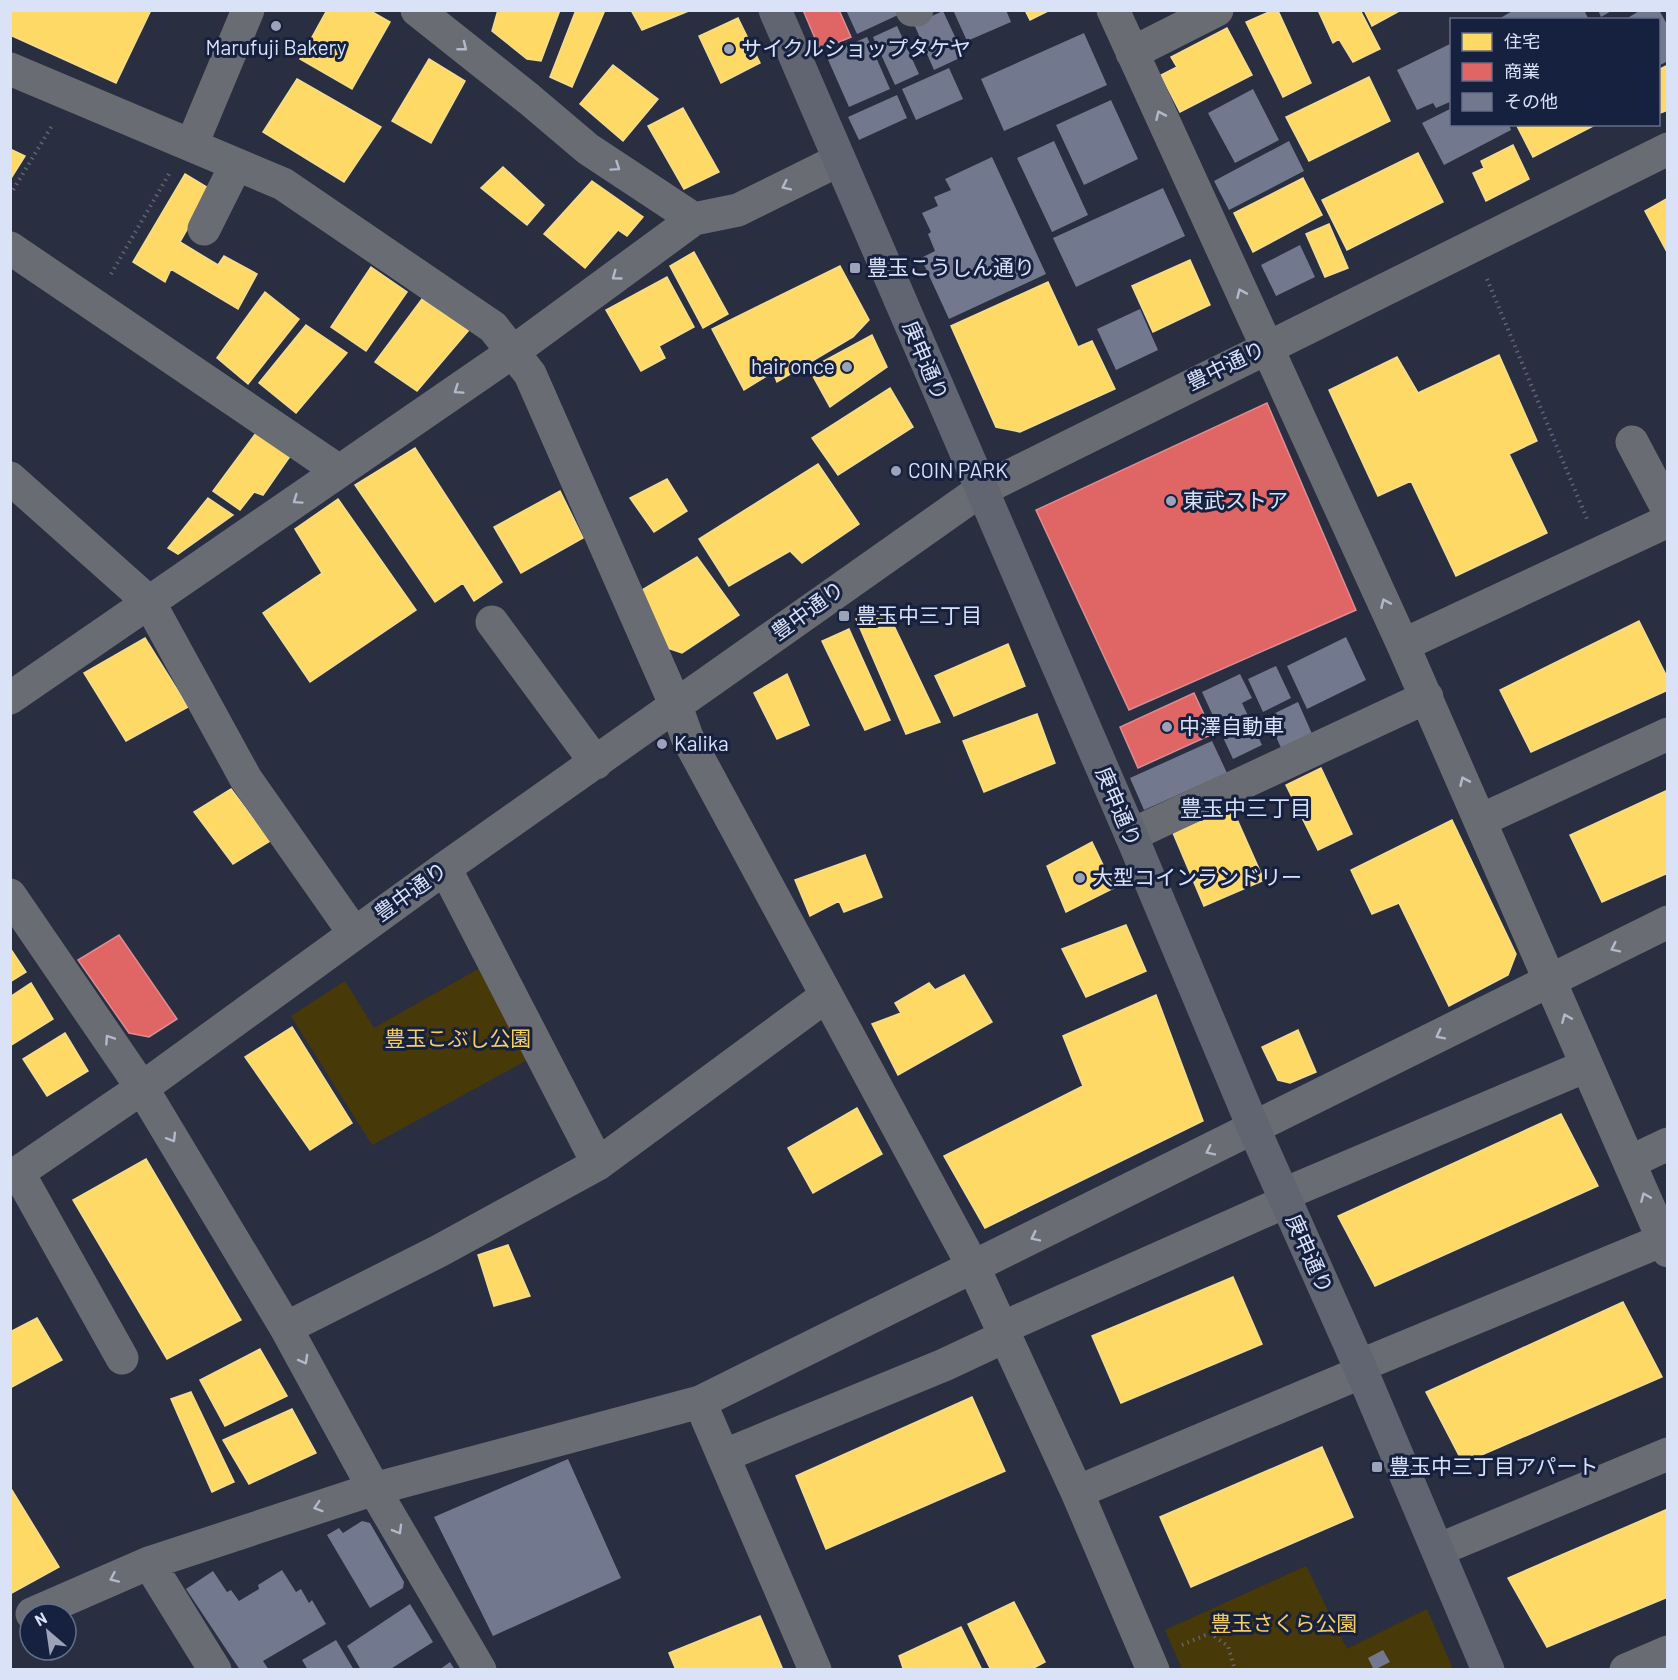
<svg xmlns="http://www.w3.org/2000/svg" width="1678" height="1680" font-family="Barlow,'Noto Sans JP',sans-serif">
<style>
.green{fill:#483909}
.homes{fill:#ffd966;stroke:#f4dc92;stroke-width:1.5}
.shops{fill:#e06666;stroke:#de8b92;stroke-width:1.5}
.building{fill:#72798f}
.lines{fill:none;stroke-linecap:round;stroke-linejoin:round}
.path{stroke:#61656f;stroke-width:4;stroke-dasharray:1.5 4.5;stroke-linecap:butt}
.minor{stroke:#6a6c74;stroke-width:33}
.major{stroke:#606571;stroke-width:33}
.oneway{stroke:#b3b9ca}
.poi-dot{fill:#9ca3b8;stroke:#16203f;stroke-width:2}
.labels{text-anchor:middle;stroke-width:6;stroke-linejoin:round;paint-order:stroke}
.poi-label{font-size:21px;fill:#dae2f8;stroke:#16203f;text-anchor:start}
.street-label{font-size:21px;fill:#dae2f8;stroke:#16203f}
.park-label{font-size:21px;fill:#f7cd5d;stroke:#16203f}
.neighbourhood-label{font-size:22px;fill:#d4def8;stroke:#16203f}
</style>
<rect width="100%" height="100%" fill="#292f40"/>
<path class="green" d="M 480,968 L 531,1058 L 372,1145 L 291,1016 L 345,981 L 374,1028 Z
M 1306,1566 L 1347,1649 L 1427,1609 L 1453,1669 L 1182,1669 L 1165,1630 Z"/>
<path class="homes" d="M 10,10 L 151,10 L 116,83 L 10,35 Z
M 327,10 L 369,10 L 390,22 L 352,89 L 300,59 Z
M 498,10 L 560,10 L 541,61 L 527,59 L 492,31 Z
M 576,10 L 605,10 L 572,87 L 550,77 Z
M 631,10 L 691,10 L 642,30 Z
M 1025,10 L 1050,10 L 1030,20 Z
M 1318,10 L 1360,10 L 1380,49 L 1353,62 L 1339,39 L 1333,43 Z
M 1364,10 L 1401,10 L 1372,26 Z
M 1271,11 L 1279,13 L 1311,83 L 1283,97 L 1246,22 Z
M 738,18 L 760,63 L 721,83 L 699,36 Z
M 1227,28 L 1252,75 L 1180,112 L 1161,75 L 1177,67 L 1171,57 Z
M 429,59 L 465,81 L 431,143 L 392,121 Z
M 613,65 L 658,99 L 623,141 L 580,104 Z
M 1668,65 L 1668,110 L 1658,114 L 1658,70 Z
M 1369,77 L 1390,121 L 1309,161 L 1286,117 Z
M 297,79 L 381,127 L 344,182 L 263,132 Z
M 683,108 L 719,172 L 684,189 L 648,126 Z
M 1516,124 L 1595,124 L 1595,125 L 1533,157 Z
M 1513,145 L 1529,179 L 1486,201 L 1473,173 L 1484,168 L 1481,161 Z
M 10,149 L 25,156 L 10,180 Z
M 1418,153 L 1443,202 L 1347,250 L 1322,200 Z
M 503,167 L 544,205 L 527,225 L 481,188 Z
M 185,174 L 210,189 L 180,242 L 218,265 L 224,256 L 257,274 L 238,309 L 171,269 L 165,282 L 133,262 Z
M 1303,178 L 1322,215 L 1253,252 L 1234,213 Z
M 592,181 L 643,217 L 627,236 L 618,230 L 585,268 L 544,234 Z
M 1668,198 L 1668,254 L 1645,211 Z
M 1329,224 L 1348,268 L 1325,277 L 1306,234 Z
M 694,252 L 728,314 L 703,328 L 670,266 Z
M 1190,260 L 1210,305 L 1153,332 L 1132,286 Z
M 840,266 L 869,320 L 853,337 L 777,382 L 773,372 L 744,390 L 712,329 Z
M 371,267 L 407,292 L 366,351 L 331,327 Z
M 667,277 L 694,327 L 659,346 L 665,358 L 641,371 L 606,310 Z
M 1048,282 L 1078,347 L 1092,341 L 1115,389 L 1020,432 L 996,427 L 951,326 Z
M 265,292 L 299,319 L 248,384 L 217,358 Z
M 422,299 L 469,330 L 417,391 L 375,362 Z
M 306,325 L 347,353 L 296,413 L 259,383 Z
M 872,335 L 887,367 L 830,407 L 809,369 Z
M 1499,355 L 1537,441 L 1509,454 L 1547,533 L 1456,576 L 1411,481 L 1378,496 L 1329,390 L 1397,357 L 1418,393 Z
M 890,388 L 913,427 L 838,475 L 812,438 Z
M 259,429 L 293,452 L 263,495 L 254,492 L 240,510 L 213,491 Z
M 415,448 L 502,582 L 474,601 L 463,583 L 435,602 L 355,485 Z
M 818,464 L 859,524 L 802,563 L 790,551 L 729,586 L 699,539 Z
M 667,479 L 687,511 L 654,532 L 630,498 Z
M 560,491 L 583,538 L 521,573 L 494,527 Z
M 208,498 L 233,515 L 178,554 L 168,548 Z
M 338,499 L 416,610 L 310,682 L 263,613 L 322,573 L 295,529 Z
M 697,557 L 739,615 L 682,653 L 667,648 L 642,590 Z
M 885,607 L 940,722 L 906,734 L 856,619 Z
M 1639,621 L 1668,679 L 1668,690 L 1531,752 L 1500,690 Z
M 849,629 L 890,720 L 865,730 L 822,641 Z
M 145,638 L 188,707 L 126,741 L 84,673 Z
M 1008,644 L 1025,686 L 954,716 L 935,676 Z
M 787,674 L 809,725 L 777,739 L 754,693 Z
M 1037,714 L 1055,763 L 984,792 L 963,741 Z
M 1321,768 L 1352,834 L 1318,850 L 1286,785 Z
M 231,789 L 270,841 L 233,864 L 194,812 Z
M 1668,790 L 1668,873 L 1602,902 L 1570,835 Z
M 1232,808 L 1264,880 L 1204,906 L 1173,833 Z
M 1452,820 L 1516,954 L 1508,975 L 1449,1006 L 1399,903 L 1372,914 L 1351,870 Z
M 1092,842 L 1114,888 L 1066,912 L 1047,866 Z
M 865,855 L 882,897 L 844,912 L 839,901 L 810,916 L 795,880 Z
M 1126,925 L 1146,971 L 1086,997 L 1062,949 Z
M 10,948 L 26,972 L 10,982 Z
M 964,975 L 992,1022 L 898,1075 L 872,1024 L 901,1013 L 895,1003 L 929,983 L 935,990 Z
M 31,983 L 53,1019 L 10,1046 L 10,997 Z
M 1156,995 L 1203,1121 L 985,1228 L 944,1156 L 1083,1086 L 1063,1036 Z
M 292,1027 L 352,1123 L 310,1150 L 245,1057 Z
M 1298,1030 L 1316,1072 L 1290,1083 L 1278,1080 L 1262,1047 Z
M 65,1033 L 88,1071 L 47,1096 L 23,1059 Z
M 857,1108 L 882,1154 L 813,1193 L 788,1148 Z
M 1561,1114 L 1598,1186 L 1375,1286 L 1338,1216 Z
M 146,1159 L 241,1320 L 167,1359 L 73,1200 Z
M 508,1245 L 530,1296 L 494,1306 L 478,1255 Z
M 1233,1277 L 1262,1344 L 1121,1403 L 1092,1336 Z
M 1623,1302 L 1662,1377 L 1463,1463 L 1426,1392 Z
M 37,1318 L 62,1360 L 10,1388 L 10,1332 Z
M 260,1349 L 287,1396 L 225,1426 L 200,1380 Z
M 191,1392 L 234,1482 L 212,1492 L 171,1399 Z
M 972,1397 L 1005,1471 L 826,1549 L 796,1476 Z
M 292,1409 L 316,1453 L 249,1484 L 223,1440 Z
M 1322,1447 L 1353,1517 L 1191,1587 L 1160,1517 Z
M 10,1487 L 59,1567 L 10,1594 Z
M 1668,1509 L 1668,1597 L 1547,1647 L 1508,1578 Z
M 1014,1602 L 1045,1662 L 1030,1670 L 991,1670 L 968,1624 Z
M 760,1616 L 783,1670 L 676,1670 L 669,1653 Z
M 961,1627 L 982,1670 L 900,1670 L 903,1668 L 899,1656 Z"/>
<path class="shops" d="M 803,10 L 839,10 L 851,37 L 820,50 Z
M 1267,403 L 1356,610 L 1129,710 L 1036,510 Z
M 1194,693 L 1213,734 L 1138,768 L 1120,727 Z
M 119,935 L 177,1019 L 149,1037 L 129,1033 L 78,960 Z"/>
<path class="building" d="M 846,10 L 896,10 L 898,15 L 857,34 Z
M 953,10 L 1006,10 L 1011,22 L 967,41 Z
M 1514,10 L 1584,10 L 1588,18 L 1497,20 Z
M 1598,10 L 1613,10 L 1601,17 Z
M 1641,10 L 1659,10 L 1668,26 L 1668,61 L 1658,66 L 1658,20 L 1624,20 Z
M 943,11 L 964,56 L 934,70 L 914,24 Z
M 897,26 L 919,74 L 895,85 L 873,37 Z
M 1084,33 L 1107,85 L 1004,131 L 981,79 Z
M 867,37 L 890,89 L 849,107 L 826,55 Z
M 1452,43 L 1452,101 L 1436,108 L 1433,103 L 1417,110 L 1397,70 Z
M 949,68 L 963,99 L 916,120 L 902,89 Z
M 1253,89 L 1279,140 L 1235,163 L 1208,113 Z
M 897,95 L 907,118 L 859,140 L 848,117 Z
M 1111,100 L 1138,159 L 1084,185 L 1056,125 Z
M 1452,108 L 1452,124 L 1509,124 L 1511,130 L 1444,165 L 1422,123 Z
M 1054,141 L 1088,215 L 1052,232 L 1017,158 Z
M 1289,141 L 1304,171 L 1229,210 L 1214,181 Z
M 992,157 L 1046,274 L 949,319 L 921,258 L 935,251 L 928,234 L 931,232 L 922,213 L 938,206 L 934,197 L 951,190 L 945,179 Z
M 1163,188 L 1185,236 L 1076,287 L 1053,238 Z
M 1300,245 L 1315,277 L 1276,296 L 1261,265 Z
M 1140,309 L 1158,350 L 1116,370 L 1097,329 Z
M 1346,637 L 1366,680 L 1307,709 L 1287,666 Z
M 1276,666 L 1291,698 L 1263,712 L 1248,679 Z
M 1240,674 L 1252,698 L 1242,703 L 1262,745 L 1233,759 L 1202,692 Z
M 1298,702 L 1313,736 L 1282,750 L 1267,717 Z
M 1212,741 L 1227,773 L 1144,810 L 1130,778 Z
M 568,1459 L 621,1578 L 493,1636 L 434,1517 Z
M 362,1521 L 370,1523 L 404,1582 L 403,1588 L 370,1608 L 327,1535 L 339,1528 L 343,1533 Z
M 282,1570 L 296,1592 L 301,1589 L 309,1603 L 312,1600 L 326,1624 L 263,1661 L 269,1670 L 240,1670 L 186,1589 L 213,1571 L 227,1592 L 231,1590 L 239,1601 L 259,1589 L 258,1585 Z
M 410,1604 L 433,1642 L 389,1670 L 361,1670 L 347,1646 Z
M 336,1640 L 354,1670 L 308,1670 L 302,1660 Z
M 1383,1650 L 1390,1662 L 1374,1670 L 1368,1658 Z
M 450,1662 L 455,1670 L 439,1670 Z"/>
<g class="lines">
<path class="path" d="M 10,195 L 53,124
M 111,274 L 169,174
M 1487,279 L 1587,519
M 1182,1645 L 1210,1633 L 1228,1646 L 1235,1670"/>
<path class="minor" d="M 417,10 L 529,99 L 588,149 L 694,219
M 912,10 L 917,10
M 1113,10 L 1403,645 L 1668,1251
M 1132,53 L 1217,10
M 10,69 L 283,184 L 493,327 L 530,374 L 676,706 L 687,737 L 974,1268 L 1077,1492 L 1153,1670
M 192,144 L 248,10
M 204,229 L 236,165
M 10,248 L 339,471
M 1632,442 L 1668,510
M 10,478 L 149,602 L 246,779 L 354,933
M 492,622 L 596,763
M 1403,645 L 1668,521
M 10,698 L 514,351 L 694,219 L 738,210 L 839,160
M 1481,820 L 1668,734
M 1131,835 L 1427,697
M 445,868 L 598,1164
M 10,895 L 142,1088 L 286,1328 L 374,1489 L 480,1670
M 1630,1162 L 1668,1144
M 18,1172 L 122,1358
M 10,1178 L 142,1088 L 445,868 L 981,490 L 1668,149
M 1282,1195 L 1586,1066
M 286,1328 L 439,1251 L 598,1164 L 826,996
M 1002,1328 L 1285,1202
M 1359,1366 L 1663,1240
M 700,1402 L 815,1670
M 723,1456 L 944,1365 L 1006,1336
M 1077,1492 L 1362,1372
M 1438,1550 L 1668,1454
M 149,1563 L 215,1670
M 32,1614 L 149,1563 L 374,1489 L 700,1402 L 1668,922
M 1626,1670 L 1668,1652"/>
<path class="major" d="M 775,10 L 1131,835 L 1254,1129 L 1362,1372 L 1488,1670"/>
</g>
<defs><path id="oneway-chevron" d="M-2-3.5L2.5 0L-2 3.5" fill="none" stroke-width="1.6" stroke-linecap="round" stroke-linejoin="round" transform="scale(1.5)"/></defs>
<g class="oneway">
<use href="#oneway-chevron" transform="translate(463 47) rotate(38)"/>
<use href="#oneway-chevron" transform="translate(1160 115) rotate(-114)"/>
<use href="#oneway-chevron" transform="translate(616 167) rotate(34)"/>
<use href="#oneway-chevron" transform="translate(786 186) rotate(154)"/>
<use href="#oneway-chevron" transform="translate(616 276) rotate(144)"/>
<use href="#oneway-chevron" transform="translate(1241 293) rotate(-114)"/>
<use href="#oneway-chevron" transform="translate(458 390) rotate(146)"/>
<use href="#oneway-chevron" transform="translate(297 500) rotate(145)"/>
<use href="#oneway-chevron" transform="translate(1385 603) rotate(-114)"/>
<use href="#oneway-chevron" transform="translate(1464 781) rotate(-114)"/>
<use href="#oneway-chevron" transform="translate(1615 948) rotate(154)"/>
<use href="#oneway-chevron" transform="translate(1566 1018) rotate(-113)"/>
<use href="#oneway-chevron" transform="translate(1440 1035) rotate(153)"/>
<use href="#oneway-chevron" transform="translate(109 1039) rotate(-124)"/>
<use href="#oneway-chevron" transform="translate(172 1138) rotate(59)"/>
<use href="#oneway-chevron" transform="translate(1210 1151) rotate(154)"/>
<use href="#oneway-chevron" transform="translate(1645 1197) rotate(-113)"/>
<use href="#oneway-chevron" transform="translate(1035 1237) rotate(154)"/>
<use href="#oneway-chevron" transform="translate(304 1360) rotate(61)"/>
<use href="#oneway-chevron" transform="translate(318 1507) rotate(162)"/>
<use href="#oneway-chevron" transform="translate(398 1530) rotate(60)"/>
<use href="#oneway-chevron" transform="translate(114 1578) rotate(156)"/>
</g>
<g class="poi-dot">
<circle cx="276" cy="26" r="6"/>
<circle cx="729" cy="49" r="6"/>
<rect x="849" y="262" width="12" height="12" rx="3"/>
<circle cx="847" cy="367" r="6"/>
<circle cx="896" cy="471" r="6"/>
<circle cx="1171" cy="501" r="6"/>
<rect x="838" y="610" width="12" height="12" rx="3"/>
<circle cx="1167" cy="727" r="6"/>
<circle cx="662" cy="744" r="6"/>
<circle cx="1080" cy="878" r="6"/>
<rect x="1371" y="1461" width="12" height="12" rx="3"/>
</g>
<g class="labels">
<g class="poi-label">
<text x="276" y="55" text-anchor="middle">Marufuji Bakery</text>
<text x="741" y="56">サイクルショップタケヤ</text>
<text x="867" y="275">豊玉こうしん通り</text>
<text x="835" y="374" text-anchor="end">hair once</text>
<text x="908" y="478">COIN PARK</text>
<text x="1183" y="508">東武ストア</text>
<text x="856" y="623">豊玉中三丁目</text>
<text x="1179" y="734">中澤自動車</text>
<text x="674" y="751">Kalika</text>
<text x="1092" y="885">大型コインランドリー</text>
<text x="1389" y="1474">豊玉中三丁目アパート</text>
</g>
<g class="street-label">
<text transform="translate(925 361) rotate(67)" y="7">庚申通り</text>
<text transform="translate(1226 366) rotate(-26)" y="7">豊中通り</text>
<text transform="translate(808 611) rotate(-36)" y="7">豊中通り</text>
<text transform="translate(1118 807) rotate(67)" y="7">庚申通り</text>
<text transform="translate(411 892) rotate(-36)" y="7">豊中通り</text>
<text transform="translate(1309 1254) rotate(66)" y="7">庚申通り</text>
</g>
<g class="park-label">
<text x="458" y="1046">豊玉こぶし公園</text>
<text x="1284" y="1631">豊玉さくら公園</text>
</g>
<g class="neighbourhood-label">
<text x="1246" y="816">豊玉中三丁目</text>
</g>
</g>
<rect width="1678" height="1680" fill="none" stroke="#dae2f8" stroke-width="24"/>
<rect x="1450" y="18" width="210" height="108" fill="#16203f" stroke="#646e89" stroke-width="1.5"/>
<rect x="1462" y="33" width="30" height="18" fill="#ffd966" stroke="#646e89" stroke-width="1.5"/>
<text x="1504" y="48" font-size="18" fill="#dae2f8">住宅</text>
<rect x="1462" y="63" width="30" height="18" fill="#e06666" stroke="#646e89" stroke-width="1.5"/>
<text x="1504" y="78" font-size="18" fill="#dae2f8">商業</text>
<rect x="1462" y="93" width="30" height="18" fill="#72798f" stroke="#646e89" stroke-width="1.5"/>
<text x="1504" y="108" font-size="18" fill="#dae2f8">その他</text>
<g transform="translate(48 1632) rotate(331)"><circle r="28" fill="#16203f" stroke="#646e89" stroke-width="1.5"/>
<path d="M0-4.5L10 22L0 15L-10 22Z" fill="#9ca3b8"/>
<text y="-9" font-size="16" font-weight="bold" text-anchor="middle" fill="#dae2f8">N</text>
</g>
</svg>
